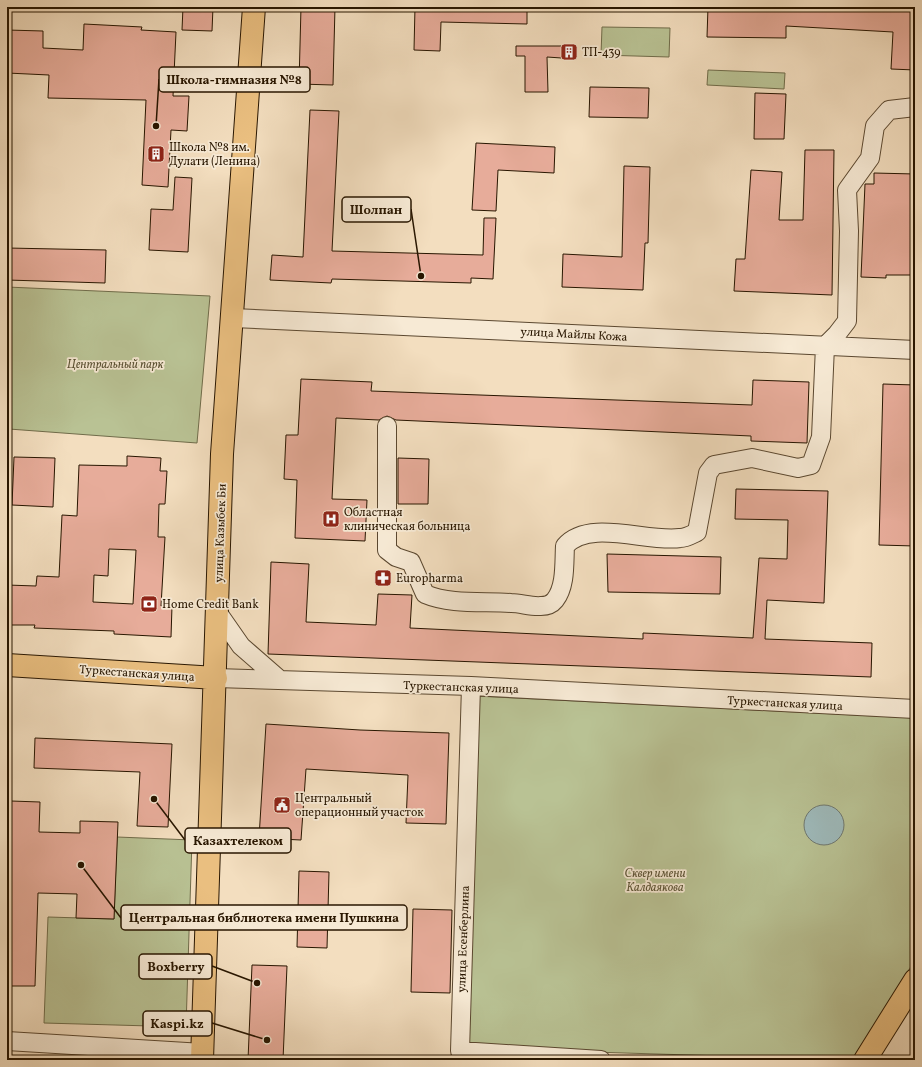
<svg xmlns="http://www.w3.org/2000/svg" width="922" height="1067" font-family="Vollkorn,serif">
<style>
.green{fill:#b9c294;stroke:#706c4a}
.water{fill:#9ebabb;stroke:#6f7870}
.building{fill:#e7ac9a;stroke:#281600;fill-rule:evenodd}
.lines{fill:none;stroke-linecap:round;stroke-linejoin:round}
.minor-casing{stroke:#5b4830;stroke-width:20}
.major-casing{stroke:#281600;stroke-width:24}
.minor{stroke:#f7ead5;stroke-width:18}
.major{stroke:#eabf80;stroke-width:22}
.labels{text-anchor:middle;stroke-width:3.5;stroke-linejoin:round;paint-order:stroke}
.poi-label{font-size:12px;fill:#281600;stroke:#f7ead5;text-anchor:start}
.street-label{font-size:12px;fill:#281600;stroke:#f7ead5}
.park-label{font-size:12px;font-style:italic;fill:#5b5234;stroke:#f7ead5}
.leader{fill:none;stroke:#281600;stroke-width:1.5}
.callout-dot{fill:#281600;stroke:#f7ead5;stroke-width:1.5}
.callout{fill:#f7ead5;stroke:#281600;stroke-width:1.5}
.callout-label{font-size:13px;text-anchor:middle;font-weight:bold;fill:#281600}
</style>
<rect width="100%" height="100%" fill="#f3debf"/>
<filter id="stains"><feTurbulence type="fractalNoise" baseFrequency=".005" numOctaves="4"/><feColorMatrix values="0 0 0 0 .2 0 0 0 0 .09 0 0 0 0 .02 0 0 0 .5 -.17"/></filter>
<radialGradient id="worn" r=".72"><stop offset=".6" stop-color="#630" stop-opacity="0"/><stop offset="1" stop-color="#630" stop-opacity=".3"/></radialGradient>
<path class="green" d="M 602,27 L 670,28 L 669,57 L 601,55 Z
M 708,70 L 785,73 L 784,89 L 707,85 Z
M 7,287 L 210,296 L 197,443 L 9,429 L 7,440 Z
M 475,696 L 915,718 L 915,960 L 852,1060 L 462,1048 Z
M 117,837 L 192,840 L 186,1027 L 44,1023 L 48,917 L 114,919 Z"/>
<path class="water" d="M804 825a20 20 0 1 1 40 0a20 20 0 1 1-40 0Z"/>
<path class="building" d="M 183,7 L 213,7 L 212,31 L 182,30 Z
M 301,7 L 335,7 L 333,85 L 299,84 Z
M 415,7 L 527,7 L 527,24 L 441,22 L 440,51 L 414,50 Z
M 708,7 L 915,7 L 913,45 L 915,45 L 915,70 L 891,69 L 893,32 L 786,26 L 786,38 L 707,37 Z
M 84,24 L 142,27 L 141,30 L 176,32 L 173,96 L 189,96 L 187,131 L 171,130 L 168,187 L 142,185 L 146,100 L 48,98 L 49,75 L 7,73 L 7,30 L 43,31 L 43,48 L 83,50 Z
M 516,46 L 576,46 L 576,59 L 547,57 L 548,92 L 525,92 L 525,56 L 516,56 Z
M 590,87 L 649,88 L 648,118 L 589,117 Z
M 755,93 L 786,94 L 784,139 L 754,139 Z
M 310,110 L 339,111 L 332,251 L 483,255 L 484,218 L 496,218 L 493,279 L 471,278 L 471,283 L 332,279 L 331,283 L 270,280 L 272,255 L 303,257 Z
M 476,143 L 555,147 L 554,173 L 498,170 L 496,211 L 472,210 Z
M 805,150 L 834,150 L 832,295 L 734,291 L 736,259 L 745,259 L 751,170 L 782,172 L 779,220 L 803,220 Z
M 624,166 L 650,167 L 648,243 L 645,243 L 643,290 L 562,287 L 563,254 L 622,257 Z
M 874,173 L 915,174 L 915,275 L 886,275 L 886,278 L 861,277 L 865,184 L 874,184 Z
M 175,177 L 192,178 L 188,252 L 149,250 L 151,209 L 173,210 Z
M 7,248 L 106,250 L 105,283 L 7,280 Z
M 301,379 L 372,382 L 371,391 L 752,405 L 753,380 L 809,382 L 807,443 L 751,441 L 751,436 L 396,420 L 387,416 L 379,420 L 336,418 L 332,499 L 367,500 L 365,541 L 295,538 L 297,480 L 284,479 L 286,435 L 298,435 Z
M 883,384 L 915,385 L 915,546 L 879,545 Z
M 127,456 L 161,458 L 160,471 L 167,471 L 165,504 L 159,504 L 158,537 L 165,537 L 161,606 L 172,606 L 171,637 L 114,634 L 114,631 L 34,628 L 35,625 L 7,625 L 7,585 L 36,586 L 37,576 L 59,577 L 62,515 L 77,516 L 79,465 L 127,466 ZM 109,549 L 136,550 L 133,604 L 93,602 L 94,575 L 108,576 Z
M 14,457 L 55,458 L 53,507 L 12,505 Z
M 398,458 L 429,459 L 428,504 L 398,504 Z
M 736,489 L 828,491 L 824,603 L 767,600 L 765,639 L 872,643 L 871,677 L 268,654 L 271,562 L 309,564 L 306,622 L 376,625 L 378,594 L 412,595 L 410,628 L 643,639 L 643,633 L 753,638 L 759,558 L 787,559 L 788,520 L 735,519 Z
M 607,554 L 721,557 L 720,594 L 608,592 Z
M 266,724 L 360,730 L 449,733 L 446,824 L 406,823 L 408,775 L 306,769 L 301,840 L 259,838 Z
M 35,738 L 172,744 L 168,827 L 137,826 L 140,772 L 34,768 Z
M 11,801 L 40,802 L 39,832 L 80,833 L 80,821 L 118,822 L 114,919 L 76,918 L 77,894 L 38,893 L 35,986 L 7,986 Z
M 299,871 L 329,872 L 327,948 L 297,947 Z
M 413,909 L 452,910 L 450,993 L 411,992 Z
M 252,965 L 287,966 L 283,1060 L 248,1060 Z"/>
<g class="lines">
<g class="minor-casing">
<path id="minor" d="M 233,318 L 915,350
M 387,426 L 387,550 L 396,557 L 411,562 L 425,594 C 451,605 483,601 511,603 C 521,603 531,607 541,606 C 546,606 551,605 555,600 C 566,586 564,563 565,546 C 589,518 648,543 680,538 C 686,538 691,535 697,532 L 708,473 L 714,465 L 752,458 L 798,468 L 811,465 L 821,437 L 825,346 L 837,334 L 847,321 L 849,231 L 847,190 L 870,158 L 875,126 L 889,110 L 915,107
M 218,613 L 241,646 L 280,680
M 216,678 L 471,686 L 915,709
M 471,686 L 460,1051 L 601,1060
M 7,1041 L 203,1053"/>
</g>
<g class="major-casing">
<path id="major" d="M 7,665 L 216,678
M 202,1060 L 222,454 L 254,7
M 865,1060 L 915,980"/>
</g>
<use href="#minor" class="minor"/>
<use href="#major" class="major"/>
</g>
<defs>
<g id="building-square" transform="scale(0.9)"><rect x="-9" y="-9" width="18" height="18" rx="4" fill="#8f2418" stroke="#f7ead5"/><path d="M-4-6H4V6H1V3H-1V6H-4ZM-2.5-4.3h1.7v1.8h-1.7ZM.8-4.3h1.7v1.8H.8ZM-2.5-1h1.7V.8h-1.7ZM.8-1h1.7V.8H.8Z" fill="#fff"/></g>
<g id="hospital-square" transform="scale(0.9)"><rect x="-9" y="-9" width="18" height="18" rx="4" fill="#8f2418" stroke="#f7ead5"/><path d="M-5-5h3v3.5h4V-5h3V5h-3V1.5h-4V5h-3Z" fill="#fff"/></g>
<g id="pharmacy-square" transform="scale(0.9)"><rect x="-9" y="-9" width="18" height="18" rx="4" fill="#8f2418" stroke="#f7ead5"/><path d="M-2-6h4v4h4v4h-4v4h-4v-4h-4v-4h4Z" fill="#fff"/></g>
<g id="bank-square" transform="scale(0.9)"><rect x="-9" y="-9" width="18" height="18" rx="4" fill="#8f2418" stroke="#f7ead5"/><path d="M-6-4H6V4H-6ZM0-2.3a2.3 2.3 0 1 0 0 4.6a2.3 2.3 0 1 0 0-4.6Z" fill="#fff"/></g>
<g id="civic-square" transform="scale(0.9)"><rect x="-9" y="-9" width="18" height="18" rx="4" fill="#8f2418" stroke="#f7ead5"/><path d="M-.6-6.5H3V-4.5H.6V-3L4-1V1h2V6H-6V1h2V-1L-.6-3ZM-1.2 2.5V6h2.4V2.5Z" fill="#fff"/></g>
</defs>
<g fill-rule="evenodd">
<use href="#building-square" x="569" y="52"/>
<use href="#building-square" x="156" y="154"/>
<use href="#hospital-square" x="331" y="519"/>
<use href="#pharmacy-square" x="383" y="578"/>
<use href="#bank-square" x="149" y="604"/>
<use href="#civic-square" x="282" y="805"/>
</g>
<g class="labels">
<g class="poi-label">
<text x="582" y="56">ТП-439</text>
<text x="169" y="151">Школа №8 им.<tspan x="169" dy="14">Дулати (Ленина)</tspan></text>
<text x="344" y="516">Областная<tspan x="344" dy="14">клиническая больница</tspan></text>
<text x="396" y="582">Europharma</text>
<text x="162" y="608">Home Credit Bank</text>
<text x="295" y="802">Центральный<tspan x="295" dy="14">операционный участок</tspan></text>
</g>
<g class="street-label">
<text transform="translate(574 334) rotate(3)" y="4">улица Майлы Кожа</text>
<text transform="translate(220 533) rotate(-88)" y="4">улица Казыбек Би</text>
<text transform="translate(137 673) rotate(4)" y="4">Туркестанская улица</text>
<text transform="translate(461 687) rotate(2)" y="4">Туркестанская улица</text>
<text transform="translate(785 703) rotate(3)" y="4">Туркестанская улица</text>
<text transform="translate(463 939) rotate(-88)" y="4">улица Есенберлина</text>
</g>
<g class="park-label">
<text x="115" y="368">Центральный парк</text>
<text x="655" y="877">Сквер имени<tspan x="655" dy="14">Калдаякова</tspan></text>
</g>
</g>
<path class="leader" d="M156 126L159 79M421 276L411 209M154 799L185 840M81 865L121 918M257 983L212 966M267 1040L212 1023"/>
<g class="callout-dot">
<circle cx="156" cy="126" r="4"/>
<circle cx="421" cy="276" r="4"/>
<circle cx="154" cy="799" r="4"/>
<circle cx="81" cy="865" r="4"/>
<circle cx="257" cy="983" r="4"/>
<circle cx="267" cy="1040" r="4"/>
</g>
<g class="callout">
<rect x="159" y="67" width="151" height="25" rx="4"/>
<rect x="342" y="197" width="69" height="25" rx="4"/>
<rect x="185" y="828" width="106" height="25" rx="4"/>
<rect x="121" y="905" width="286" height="25" rx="4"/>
<rect x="139" y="954" width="73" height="25" rx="4"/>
<rect x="143" y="1011" width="69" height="25" rx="4"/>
</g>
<g class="callout-label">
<text x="234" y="84">Школа-гимназия №8</text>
<text x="376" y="214">Шолпан</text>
<text x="238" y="845">Казахтелеком</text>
<text x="264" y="922">Центральная библиотека имени Пушкина</text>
<text x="176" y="971">Boxberry</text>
<text x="177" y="1028">Kaspi.kz</text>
</g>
<rect width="922" height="1067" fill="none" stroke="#f3debf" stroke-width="24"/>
<rect x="8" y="8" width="906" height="1051" fill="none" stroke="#281600" stroke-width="2"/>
<rect x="12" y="12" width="898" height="1043" fill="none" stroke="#281600"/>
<rect width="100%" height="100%" filter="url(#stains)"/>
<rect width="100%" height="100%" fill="url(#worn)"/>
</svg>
